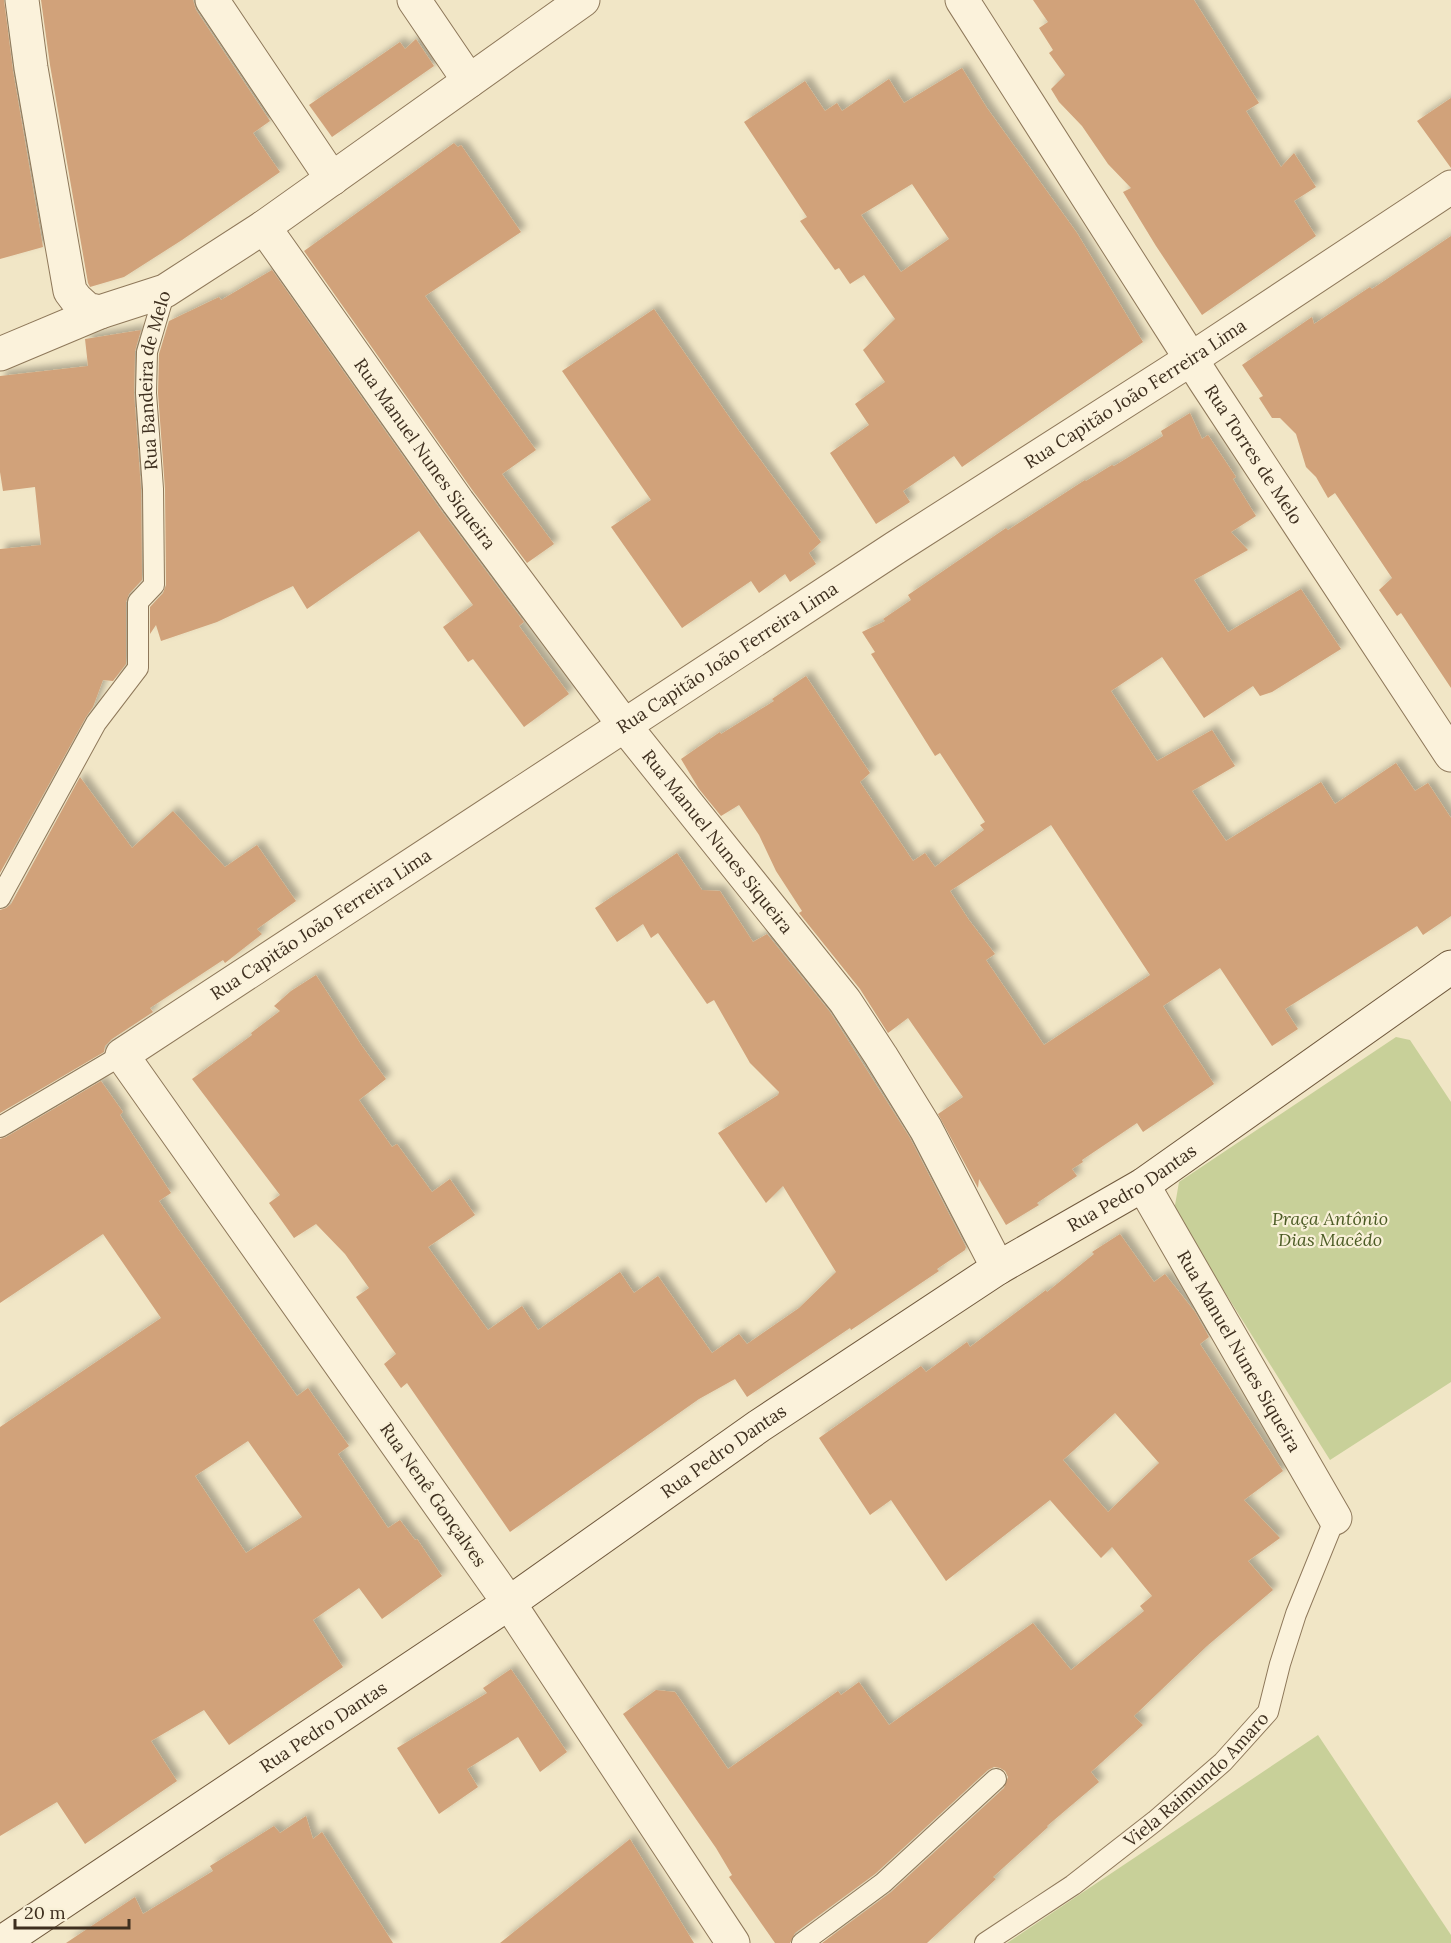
<svg xmlns="http://www.w3.org/2000/svg" width="1451" height="1943" font-family="Lora,serif">
<style>
.green{fill:#c8d099}
.building{fill:#d1a27a;fill-rule:evenodd;filter:url(#shadow)}
.lines{fill:none;stroke-linecap:round;stroke-linejoin:round}
.lane-casing{stroke:#8e785a;stroke-width:22}
.street-casing{stroke:#8e785a;stroke-width:35}
.secondary-casing{stroke:#70593d;stroke-width:35}
.lane{stroke:#fbf2db;stroke-width:20}
.street{stroke:#fbf2db;stroke-width:33}
.secondary{stroke:#fbf2db;stroke-width:33}
.labels{text-anchor:middle;stroke-width:4.5;stroke-linejoin:round;paint-order:stroke}
.street-label{font-size:18px;fill:#3e2f1f;stroke:#f8f0d7}
.park-label{font-size:18px;font-style:italic;fill:#4b5b24;stroke:#f8f0d7}
</style>
<defs>
<filter id="shadow"><feDropShadow dx="5.5" dy="-5.5" stdDeviation="3" flood-color="#0004"/></filter>
</defs>
<rect width="100%" height="100%" fill="#f1e6c6"/>
<path class="green" d="M 1396,1037 L 1410,1040 L 1451,1102 L 1451,1382 L 1330,1460 L 1174,1211 L 1179,1182 Z
M 1318,1735 L 1451,1935 L 1451,1943 L 1007,1943 Z"/>
<path class="building" d="M 0,0 L 4,0 L 13,71 L 43,247 L 0,259 Z
M 41,0 L 193,0 L 196,10 L 270,121 L 253,133 L 280,172 L 182,240 L 124,277 L 90,287 L 88,283 L 50,65 Z
M 1033,0 L 1194,0 L 1259,103 L 1246,111 L 1281,167 L 1294,153 L 1316,187 L 1294,201 L 1316,236 L 1202,315 L 1156,246 L 1123,192 L 1131,188 L 1108,164 L 1082,126 L 1059,102 L 1051,89 L 1065,75 L 1049,53 L 1053,50 L 1039,28 L 1048,22 Z
M 416,39 L 434,66 L 332,137 L 309,105 L 400,42 L 405,49 Z
M 962,68 L 987,108 L 1077,233 L 1143,342 L 962,467 L 954,456 L 903,491 L 910,502 L 876,524 L 830,453 L 869,425 L 855,404 L 885,382 L 863,350 L 895,319 L 864,275 L 850,284 L 839,268 L 835,270 L 800,221 L 807,217 L 744,122 L 805,81 L 825,111 L 837,103 L 842,111 L 889,79 L 904,103 ZM 912,184 L 949,239 L 901,272 L 861,215 Z
M 1451,98 L 1451,168 L 1417,121 Z
M 454,143 L 458,147 L 461,145 L 521,232 L 425,296 L 536,450 L 502,474 L 554,544 L 527,563 L 473,491 L 304,251 Z
M 1451,236 L 1451,688 L 1401,613 L 1397,616 L 1379,590 L 1392,578 L 1335,493 L 1328,498 L 1316,477 L 1306,467 L 1296,434 L 1280,418 L 1272,418 L 1259,398 L 1263,396 L 1242,365 L 1312,317 L 1314,324 L 1370,287 L 1372,289 Z
M 272,270 L 443,513 L 524,622 L 519,626 L 569,694 L 524,727 L 473,659 L 468,662 L 443,627 L 473,605 L 419,531 L 307,609 L 293,586 L 217,622 L 161,641 L 156,625 L 150,634 L 150,607 L 163,593 L 166,585 L 165,489 L 158,393 L 159,354 L 169,321 L 219,297 L 221,300 Z
M 654,309 L 739,431 L 821,542 L 809,553 L 816,564 L 790,582 L 785,574 L 759,593 L 751,581 L 682,628 L 611,527 L 651,500 L 562,371 Z
M 141,330 L 135,351 L 134,393 L 141,489 L 142,580 L 129,594 L 126,602 L 126,664 L 113,681 L 103,680 L 93,707 L 86,717 L 0,873 L 0,549 L 41,545 L 35,487 L 3,491 L 0,472 L 0,376 L 88,366 L 85,339 Z
M 1190,413 L 1202,439 L 1208,435 L 1236,477 L 1233,479 L 1256,516 L 1231,532 L 1248,550 L 1194,580 L 1228,632 L 1301,589 L 1341,649 L 1272,692 L 1260,696 L 1253,686 L 1204,718 L 1162,657 L 1111,691 L 1157,761 L 1212,730 L 1235,766 L 1192,791 L 1226,841 L 1321,782 L 1335,804 L 1396,763 L 1415,791 L 1428,783 L 1451,818 L 1451,916 L 1423,935 L 1417,926 L 1285,1009 L 1298,1029 L 1272,1046 L 1220,968 L 1163,1006 L 1214,1084 L 1143,1132 L 1137,1123 L 1082,1160 L 1083,1162 L 1072,1169 L 1077,1176 L 1037,1203 L 1039,1205 L 1006,1225 L 979,1179 L 978,1188 L 938,1114 L 963,1097 L 908,1018 L 888,1033 L 860,989 L 799,913 L 802,911 L 776,871 L 759,835 L 739,805 L 721,816 L 699,789 L 681,759 L 720,732 L 721,734 L 774,701 L 772,699 L 806,676 L 870,773 L 860,782 L 913,861 L 925,853 L 935,867 L 984,830 L 980,825 L 985,822 L 940,753 L 935,756 L 871,654 L 875,652 L 862,632 L 885,621 L 883,619 L 911,600 L 908,595 L 1006,528 L 1008,530 L 1085,480 L 1086,481 L 1112,465 L 1114,466 L 1163,436 L 1161,431 ZM 1051,825 L 1150,975 L 1044,1045 L 986,960 L 995,954 L 969,920 L 950,891 Z
M 80,777 L 132,848 L 173,811 L 225,867 L 257,845 L 296,901 L 257,929 L 262,934 L 225,963 L 223,960 L 150,1008 L 153,1012 L 112,1039 L 105,1046 L 104,1052 L 0,1113 L 0,910 L 6,908 L 11,904 Z
M 677,853 L 702,890 L 720,891 L 753,942 L 767,934 L 830,1012 L 910,1138 L 966,1247 L 965,1250 L 937,1269 L 939,1271 L 851,1330 L 850,1328 L 747,1397 L 735,1379 L 699,1399 L 510,1532 L 407,1383 L 401,1388 L 384,1364 L 396,1354 L 356,1297 L 369,1288 L 345,1254 L 316,1224 L 294,1238 L 269,1203 L 280,1195 L 192,1079 L 252,1035 L 251,1033 L 280,1011 L 274,1006 L 291,991 L 316,975 L 362,1046 L 386,1079 L 359,1100 L 392,1147 L 397,1144 L 432,1192 L 450,1179 L 475,1215 L 428,1247 L 488,1330 L 522,1306 L 538,1330 L 620,1272 L 634,1293 L 658,1276 L 712,1353 L 739,1334 L 747,1344 L 799,1308 L 836,1272 L 783,1186 L 766,1203 L 718,1133 L 778,1095 L 779,1092 L 750,1063 L 714,1000 L 707,1004 L 658,933 L 651,938 L 643,924 L 617,942 L 595,908 Z
M 101,1081 L 123,1112 L 120,1115 L 171,1193 L 159,1201 L 178,1229 L 297,1396 L 308,1388 L 349,1446 L 338,1454 L 388,1528 L 400,1520 L 415,1540 L 417,1539 L 442,1576 L 382,1619 L 359,1588 L 313,1620 L 343,1667 L 229,1745 L 204,1710 L 151,1741 L 177,1781 L 85,1844 L 57,1802 L 0,1836 L 0,1427 L 161,1318 L 103,1234 L 0,1303 L 0,1139 L 6,1137 ZM 248,1441 L 302,1517 L 246,1553 L 195,1476 Z
M 1120,1234 L 1154,1282 L 1165,1274 L 1195,1312 L 1209,1337 L 1200,1344 L 1283,1471 L 1244,1500 L 1280,1538 L 1248,1561 L 1273,1590 L 1207,1646 L 1134,1716 L 1143,1725 L 1091,1772 L 1099,1782 L 1047,1826 L 1048,1827 L 993,1877 L 996,1879 L 927,1943 L 822,1943 L 891,1892 L 1004,1788 L 1008,1777 L 1005,1771 L 1000,1768 L 994,1767 L 988,1770 L 875,1874 L 795,1933 L 790,1943 L 775,1943 L 729,1877 L 732,1875 L 716,1848 L 623,1714 L 656,1690 L 675,1692 L 728,1769 L 838,1691 L 841,1695 L 859,1682 L 889,1725 L 1033,1623 L 1071,1670 L 1144,1611 L 1140,1606 L 1152,1596 L 1112,1547 L 1101,1558 L 1050,1500 L 946,1581 L 891,1500 L 870,1515 L 819,1438 L 921,1366 L 926,1372 L 967,1342 L 970,1347 L 1046,1290 L 1047,1292 L 1094,1254 L 1092,1252 ZM 1115,1413 L 1159,1463 L 1108,1512 L 1063,1460 Z
M 511,1669 L 567,1752 L 540,1772 L 518,1737 L 467,1769 L 478,1787 L 439,1814 L 397,1748 L 487,1693 L 483,1688 Z
M 306,1816 L 313,1839 L 322,1832 L 393,1943 L 66,1943 L 135,1897 L 143,1914 L 213,1871 L 210,1866 L 274,1826 L 280,1833 Z
M 630,1839 L 694,1943 L 500,1943 Z"/>
<g class="lines">
<g class="lane-casing">
<g id="lane">
<path id="s1" d="M 0,898 L 96,723 L 138,668 L 138,602 L 154,585 L 153,489 L 146,393 L 147,352 L 165,291"/>
<path d="M 0,1127 L 122,1055"/>
<path d="M 802,1943 L 883,1883 L 996,1779"/>
<path id="s2" d="M 985,1943 L 1073,1885 L 1155,1821 L 1223,1762 L 1268,1712 L 1280,1664 L 1296,1614 L 1335,1518"/>
</g>
</g>
<g class="street-casing">
<g id="street">
<path d="M 22,0 L 31,68 L 70,291 L 76,299 L 87,309 L 100,312 L 165,291 L 264,227 L 583,0"/>
<path d="M 212,0 L 332,179"/>
<path d="M 414,0 L 469,81"/>
<path id="s3" d="M 962,0 L 1205,381 L 1451,755"/>
<path id="s4" d="M 264,227 L 458,502 L 624,725 L 845,1001 L 881,1056 L 926,1129 L 998,1268"/>
<path d="M 0,354 L 100,312"/>
<path id="s5" d="M 1143,1185 L 1335,1518"/>
<path id="s6" d="M 733,1943 L 509,1603 L 122,1055 L 895,548 L 1191,359 L 1451,187"/>
</g>
</g>
<g class="secondary-casing">
<g id="secondary">
<path id="s7" d="M 1,1943 L 509,1603 L 759,1426 L 998,1268 L 1143,1185 L 1451,967"/>
</g>
</g>
<use href="#lane" class="lane"/>
<use href="#street" class="street"/>
<use href="#secondary" class="secondary"/>
</g>
<g class="labels">
<g class="street-label">
<text dy="6" stroke="none"><textPath href="#s1" startOffset="564">Rua Bandeira de Melo</textPath></text>
<text dy="6" stroke="none"><textPath href="#s6" startOffset="2288">Rua Capitão João Ferreira Lima</textPath></text>
<text dy="6" stroke="none"><textPath href="#s4" startOffset="278">Rua Manuel Nunes Siqueira</textPath></text>
<text dy="6" stroke="none"><textPath href="#s3" startOffset="540">Rua Torres de Melo</textPath></text>
<text dy="6" stroke="none"><textPath href="#s6" startOffset="1802">Rua Capitão João Ferreira Lima</textPath></text>
<text dy="6" stroke="none"><textPath href="#s4" startOffset="764">Rua Manuel Nunes Siqueira</textPath></text>
<text dy="6" stroke="none"><textPath href="#s6" startOffset="1316">Rua Capitão João Ferreira Lima</textPath></text>
<text dy="6" stroke="none"><textPath href="#s7" startOffset="1360">Rua Pedro Dantas</textPath></text>
<text dy="6" stroke="none"><textPath href="#s5" startOffset="192">Rua Manuel Nunes Siqueira</textPath></text>
<text dy="6" stroke="none"><textPath href="#s7" startOffset="874">Rua Pedro Dantas</textPath></text>
<text transform="translate(433 1495) rotate(55)" y="6">Rua Nenê Gonçalves</text>
<text dy="6" stroke="none"><textPath href="#s7" startOffset="388">Rua Pedro Dantas</textPath></text>
<text dy="6" stroke="none"><textPath href="#s2" startOffset="268">Viela Raimundo Amaro</textPath></text>
</g>
<g class="park-label">
<text x="1330" y="1225">Praça Antônio<tspan x="1330" dy="21">Dias Macêdo</tspan></text>
</g>
</g>
<path d="M15 1919v9h114v-9" fill="none" stroke="#3e2f1f" stroke-width="3"/>
<text x="24" y="1919" font-size="18" fill="#3e2f1f" stroke="#f8f0d7" stroke-width="4.5" paint-order="stroke">20 m</text>
</svg>
